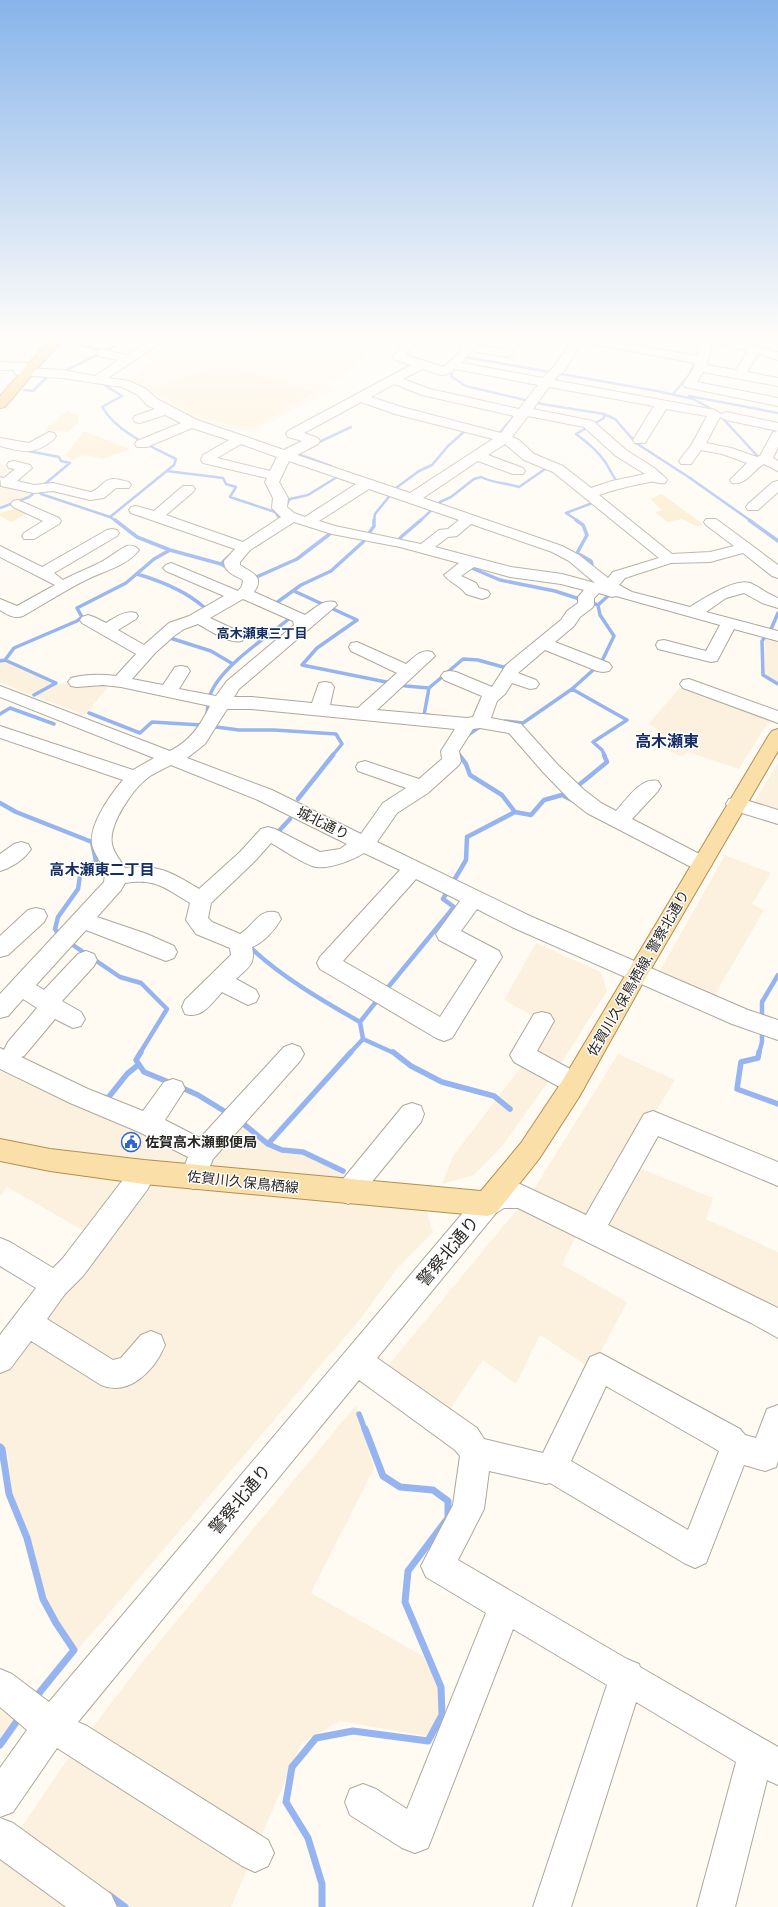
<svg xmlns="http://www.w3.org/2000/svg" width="778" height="1907" font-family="'Nunito Sans','Noto Sans JP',sans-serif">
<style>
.built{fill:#fcf1de}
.green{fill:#fceac8}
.water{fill:#96b5f0}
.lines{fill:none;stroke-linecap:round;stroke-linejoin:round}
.stream-far4{stroke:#96b5f0;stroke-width:2.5}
.stream-far3{stroke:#96b5f0;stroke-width:3.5}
.stream-far2{stroke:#96b5f0;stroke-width:4.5}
.stream-far1{stroke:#96b5f0;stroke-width:5.5}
.stream{stroke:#96b5f0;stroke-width:7}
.minor-casing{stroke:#aea89c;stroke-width:2}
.major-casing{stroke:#af9053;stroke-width:2}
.highway-casing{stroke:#af9053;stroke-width:2}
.minor{fill:#fff;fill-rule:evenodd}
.major{fill:#fadfa8;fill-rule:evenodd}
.highway{fill:#f7c96e;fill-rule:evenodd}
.labels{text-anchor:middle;stroke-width:3;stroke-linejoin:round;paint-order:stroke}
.far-neighbourhood-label{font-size:13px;font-weight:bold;fill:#142d62;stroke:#fff}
.street-label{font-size:14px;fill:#292622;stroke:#fff}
.poi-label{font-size:14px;font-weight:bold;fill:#292622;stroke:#fff;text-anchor:start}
.neighbourhood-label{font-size:15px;font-weight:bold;fill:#142d62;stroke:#fff}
.quarter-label{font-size:16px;font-weight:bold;fill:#142d62;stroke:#fff}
.near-street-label{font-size:17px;fill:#292622;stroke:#fff}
</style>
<rect width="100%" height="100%" fill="#fffbf3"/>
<path class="built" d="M 0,336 L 41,336 L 0,382 Z
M 174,336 L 311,336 L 344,338 L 376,344 L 351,371 L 327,385 L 339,389 L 296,408 L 254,432 L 214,426 L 179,411 L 138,384 L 125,380 L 155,361 L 139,355 L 156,344 Z
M 0,464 L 21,469 L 3,484 L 28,489 L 30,498 L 0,508 Z
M 777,630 L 778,631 L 778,685 L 764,677 L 765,636 Z
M 0,657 L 55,684 L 72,683 L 111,683 L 85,715 L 0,683 Z
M 685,682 L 772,716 L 739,769 L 688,752 L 682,757 L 648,741 L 658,730 L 648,724 Z
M 778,763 L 778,817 L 750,809 Z
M 725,855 L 771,873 L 752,904 L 764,910 L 713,998 L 658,974 Z
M 536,943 L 601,972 L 607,991 L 560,1065 L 503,1145 L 474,1175 L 442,1184 L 453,1156 L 524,1063 L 544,1022 L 504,1000 Z
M 618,1054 L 675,1080 L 625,1162 L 713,1198 L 706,1219 L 778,1252 L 778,1318 L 578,1231 L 562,1265 L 627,1302 L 592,1369 L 540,1335 L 516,1384 L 483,1360 L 443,1420 L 381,1374 L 534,1189 Z
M 0,1061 L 211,1151 L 240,1118 L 286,1154 L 304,1154 L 357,1179 L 343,1183 L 91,1159 L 0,1143 Z
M 0,1161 L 84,1175 L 426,1210 L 433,1232 L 395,1271 L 362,1317 L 76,1652 L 44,1600 L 12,1493 L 8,1456 L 0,1448 L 0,1368 L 100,1240 L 7,1187 L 0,1196 Z
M 356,1405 L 374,1468 L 311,1593 L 423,1656 L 446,1697 L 431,1737 L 340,1721 L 301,1744 L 231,1907 L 0,1907 L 0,1859 L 60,1770 L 140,1665 Z
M 0,1696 L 27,1716 L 0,1750 Z"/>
<path class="green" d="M 220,362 L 314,392 L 255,427 L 218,422 L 184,409 L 154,392 L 186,375 L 199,373 Z
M 68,410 L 77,415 L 79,422 L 68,432 L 44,430 Z
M 84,431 L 130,449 L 103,459 L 85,455 L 72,460 L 65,455 Z
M 662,494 L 704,525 L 696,526 L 682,519 L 667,522 L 655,512 L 662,510 L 650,499 Z
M 16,508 L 28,513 L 11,522 L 0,516 L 0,513 Z"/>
<path class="water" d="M 182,336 L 211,336 L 195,344 L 177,338 Z"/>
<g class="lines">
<path class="stream-far4" d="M 73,341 L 80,336
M 81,345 L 104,351
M 465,357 L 657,391 L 693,399 L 717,412 L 761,460
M 455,368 L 451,372 L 452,377 L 466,386 L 542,404 L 604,414 L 615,419 L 636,443 L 690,478 L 751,521
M 65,371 L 115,346 L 128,336 L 136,336 L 150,341 L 163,336
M 100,382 L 122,396 L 102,407 C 118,433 150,446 176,459 L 174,465 L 110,517
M 24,390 L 33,391 L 47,377 L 53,376
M 673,394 L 689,375 L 696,360
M 689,396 L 778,413
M 604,414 L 604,418 L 576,434 C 587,442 598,451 606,463 C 610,470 613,477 619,484
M 497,436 L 514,416
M 315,444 L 351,427
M 769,466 L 778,471
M 167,471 L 223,478 L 226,484 L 236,487 L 230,497 L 275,512
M 38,491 L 41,494 L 110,517 L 116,521
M 0,508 L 29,497 L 70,463 L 61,461 L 59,457 L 23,450
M 278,521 L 280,519 L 275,512 L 285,507 L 290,499 L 308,495 L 337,477 L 331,466 L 295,453 L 297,452
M 374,521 L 375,514 L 396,488 L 419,471 L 432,465 L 448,446 L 466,430 L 470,431
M 420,521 L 440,502 L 451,497 L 474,479 L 481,477 C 493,483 506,483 519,487 L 545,469
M 578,521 L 566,513 L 595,502 L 592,500"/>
<path class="stream-far3" d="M 115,520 L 137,537 L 170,550 L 221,564 L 229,569
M 576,520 L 583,525 L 587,535 L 577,553 L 591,561 L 592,564
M 749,520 L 778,541
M 396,544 L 401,537 L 421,520
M 221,564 L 228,557
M 467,566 L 500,580 L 555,591 L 598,605
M 137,574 C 161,581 186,591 205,608 L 203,611
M 252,579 L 297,559 L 331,533
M 294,591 L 357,620 L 317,648 L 302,665 L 406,686 L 429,688
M 272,606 L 301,585 L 331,571 L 363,542 L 374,526 L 374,520
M 778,613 L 772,627 L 762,641 L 763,675 L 778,684
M 172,634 L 170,638 L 211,651 L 233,664
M 5,660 L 56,683 L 34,695
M 0,661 L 5,660 L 14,648 L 77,621 L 82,617 L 77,608 L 126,583 L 154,559 L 170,550
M 572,689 L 627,720 L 593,742 L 602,750 L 605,756
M 89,713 L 140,733 L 152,722 L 201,725 L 239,730 L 274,730 L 336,734 L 342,744 L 332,756
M 207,713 C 208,707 208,700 210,695 C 220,667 267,637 290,618 L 287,616
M 0,714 L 10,708 L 54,724
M 429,715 L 424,715 L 429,688 L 463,659 L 478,660 L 503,667 L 510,665
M 501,723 L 505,721 L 523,723 L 572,689 L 601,663 L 614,636 L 600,615 L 598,605 L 609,595
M 468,735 L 481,726
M 457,752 L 460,756"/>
<path class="stream-far2" d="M 459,755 L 466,764 L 470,775 L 502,795 L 515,812
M 574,789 L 607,762 L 604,755
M 298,799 L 333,755
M 0,803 L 16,812 L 92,842 L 96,861 L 80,876 L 78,889 L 58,917 L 55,929 L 60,936
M 276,834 L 290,819
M 67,941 L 120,977 L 141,983 L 167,1009 L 140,1053
M 248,945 C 278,975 323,1001 360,1022 L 363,1039 L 394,1053
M 385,991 L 454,907 L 443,899 L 466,860 L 467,837 L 515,812 L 531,815 L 544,800 L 562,795 L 574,801
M 762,1021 L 762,1002 L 778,975
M 360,1022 L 379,998
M 350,1053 L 363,1039
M 759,1053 L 762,1042 L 762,1028"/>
<path class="stream-far1" d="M 141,1052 L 136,1060 L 144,1072 L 171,1083
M 393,1052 L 411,1066 L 442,1082 L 494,1096 L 510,1109
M 759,1052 L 758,1058 L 741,1062 L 737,1089 L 778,1104
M 180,1087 L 198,1095 L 229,1114
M 103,1097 L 108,1098 L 127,1074 L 138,1065
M 240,1121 L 268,1144 L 282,1150 L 303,1152 L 343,1171
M 268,1144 L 351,1052
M 359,1414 L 365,1430"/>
<path class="stream" d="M 0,1447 L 2,1449 L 9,1494 L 27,1538 L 43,1599 L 56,1623 L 74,1650 L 35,1698
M 0,1745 L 19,1718
M 109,1895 L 125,1907
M 322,1907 L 322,1884 L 308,1838 L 286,1802 L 292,1767 L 316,1738 L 353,1731 L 428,1741 L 442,1715 L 441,1687 L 405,1602 L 408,1571 L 448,1518 L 448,1501 L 433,1490 L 400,1487 L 383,1476 L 365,1429"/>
<g class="minor-casing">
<path id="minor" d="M 161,336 L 176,336 L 174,338 L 159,344 L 108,378 L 129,381 L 146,389 L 157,399 L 197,420 L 284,450 L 302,441 L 288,437 L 286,434 L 288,431 L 411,365 L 395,360 L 393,357 L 405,339 L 403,336 L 419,336 L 406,355 L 443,367 L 458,354 L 467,336 L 479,336 L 475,344 L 503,349 L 513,336 L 525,336 L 510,356 L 506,357 L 471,351 L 462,363 L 543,378 L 556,364 L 575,336 L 587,336 L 697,356 L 702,336 L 720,336 L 778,352 L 778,360 L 758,354 L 747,372 L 778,378 L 778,386 L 703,372 L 697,382 L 778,398 L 778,406 L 685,387 L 683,384 L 694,368 L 695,363 L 582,342 L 565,370 L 554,380 L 715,410 L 721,414 L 726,412 L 778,423 L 778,431 L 726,420 L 720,417 L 706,443 L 731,448 L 757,457 L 760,456 L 773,432 L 778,431 L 778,447 L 773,458 L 778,461 L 778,471 L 764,464 C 753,470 746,486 732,483 L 730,480 L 747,463 L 722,454 L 701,450 L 691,464 L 681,464 L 679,461 L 692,444 L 707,416 L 666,409 L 645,443 L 635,443 L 633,440 L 654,406 L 549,387 L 533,409 L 593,421 L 626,450 L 656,469 C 659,473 664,475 667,480 L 665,483 C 659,484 655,481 650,482 C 633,485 616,489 599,495 L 672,554 L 710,552 L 734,546 L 706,525 L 704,522 L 706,519 L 716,519 L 778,565 L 778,578 L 772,576 L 743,553 L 710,562 L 671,563 L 625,578 L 619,585 L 632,592 L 690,607 C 703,599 735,578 750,583 C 760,587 768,595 778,598 L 778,608 L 762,603 L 744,593 L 726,598 L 706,612 L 778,631 L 778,641 L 734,629 L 717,661 L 711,662 L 658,649 L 656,645 L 658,641 L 664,640 L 706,651 L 720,625 L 616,596 L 612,597 L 599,593 L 594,598 L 594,605 L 592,608 L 580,617 L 574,626 L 555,642 L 609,663 L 612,667 L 609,671 L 603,672 L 597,671 L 545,650 L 518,673 L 536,680 L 539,684 L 536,688 L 530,689 L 512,683 L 505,694 L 497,701 L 491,718 L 521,724 L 557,764 L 583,789 L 601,803 L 616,811 C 627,799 641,777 658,781 L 661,786 L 658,791 L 632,819 L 709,859 L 712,864 L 709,869 L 702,871 L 695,869 L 587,813 L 569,799 L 543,772 L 509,733 L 480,728 L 473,729 L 459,751 L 461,761 L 459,765 L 428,793 L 397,813 L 377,842 L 530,916 L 748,1010 L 778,1020 L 778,1040 L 732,1024 L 514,928 L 477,909 L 461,931 L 499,951 L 502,957 L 452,1038 L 444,1041 L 436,1038 L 320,969 L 317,963 L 320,957 L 400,870 L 364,853 C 353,860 330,869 316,867 C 303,864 284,850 271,843 L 254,862 L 211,903 L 208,918 L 212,922 L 240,934 C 254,926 259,907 278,913 L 281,919 C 275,930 263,943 252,947 C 256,965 248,967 236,979 L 256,990 L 259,996 L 256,1002 L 248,1005 L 222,992 C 211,1004 202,1019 185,1014 L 182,1007 L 185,1000 L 231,955 L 230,948 L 196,934 L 186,920 L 190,903 C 165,888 156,878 125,883 L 121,890 L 97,917 L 147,934 L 174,946 L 177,952 L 174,958 L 166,961 L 86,930 L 36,985 L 44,990 L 78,954 L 86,951 L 94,954 L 97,960 L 94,966 L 62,1001 L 81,1012 L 85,1019 L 81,1026 L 73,1028 L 55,1019 L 24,1056 L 21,1057 L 88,1089 L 143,1111 L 164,1082 L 173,1079 L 182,1082 L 185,1089 L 165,1120 L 200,1138 L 284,1047 L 292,1044 L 300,1047 L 304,1054 L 300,1061 L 213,1159 L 202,1185 L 193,1189 L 184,1185 L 180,1177 L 188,1157 L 139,1132 L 70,1103 L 0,1069 L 0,1048 L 4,1050 L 8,1042 L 37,1008 L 23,999 L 8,1016 L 0,1018 L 0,994 L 104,882 C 107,868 98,861 93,848 C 86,829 110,795 123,780 L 0,738 L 0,726 L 133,770 L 154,758 L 0,697 L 0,686 L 170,751 C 190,741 200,726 210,706 L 121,687 L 103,685 L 77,687 L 71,686 L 68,682 L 71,678 C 86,674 101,674 116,676 L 136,654 L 82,623 L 80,620 L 82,617 L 88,615 L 94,617 L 106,623 C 115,618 124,610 136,613 L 138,616 L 136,619 L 118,630 L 144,645 L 169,623 L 189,616 L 224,596 L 166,571 L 163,568 L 166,565 L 171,563 L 176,565 L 238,591 L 242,586 L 243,580 C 234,575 224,572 224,561 L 235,549 L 131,513 L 129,510 L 131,507 L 136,506 L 154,511 L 183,486 L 193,486 L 195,489 L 193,492 L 166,515 L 243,542 L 281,517 L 272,508 L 273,498 L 265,482 L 267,478 L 203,463 L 201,460 L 203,455 L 229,440 L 192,428 L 147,447 L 137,447 L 135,444 L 137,441 L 181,423 L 165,415 L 140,423 L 135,422 L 133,419 L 135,416 L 155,409 L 147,405 L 138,395 L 122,387 L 62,378 L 19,375 L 15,374 L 14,370 L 0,370 L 0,362 L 27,363 L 29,366 L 28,368 L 62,370 L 95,376 L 118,360 L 98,356 L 96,353 L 98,350 L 102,349 L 127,355 L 151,340 ZM 713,341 L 748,351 L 736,370 L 707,365 ZM 422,369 C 436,373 444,380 455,369 L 538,385 L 519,409 L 430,389 L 403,379 ZM 394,384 L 422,395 L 514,416 L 501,433 L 405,408 L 371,397 ZM 361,402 L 395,414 L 493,439 L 410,493 L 297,455 L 318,444 L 320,441 L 318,438 L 304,433 ZM 528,416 L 584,427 L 616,456 L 645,474 L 612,481 L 591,488 L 563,466 L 534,454 L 519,440 L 512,437 ZM 241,444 L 277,457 L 270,471 L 217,458 ZM 505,444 L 524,460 L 553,472 L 659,558 L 613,572 L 608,578 L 579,555 L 562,546 L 423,498 L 478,461 L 513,474 L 523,474 L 525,471 L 523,468 L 488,455 ZM 289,461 L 356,484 L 305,517 L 294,513 L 287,507 L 288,498 L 279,482 ZM 369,489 L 459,520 L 448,529 L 439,530 L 421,544 L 335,526 L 319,521 ZM 294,522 L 332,534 L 400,547 L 459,563 L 444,575 C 451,584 460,585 466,594 L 482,599 L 488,597 L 490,594 L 488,591 L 479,588 L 476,583 L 461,576 L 474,567 L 510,577 L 561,584 L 584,590 L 578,597 L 578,603 L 567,611 L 561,620 L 506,665 L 492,687 L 456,672 L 450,671 L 444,672 L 441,676 L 444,680 L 482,696 L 473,717 L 467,718 L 377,710 L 435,656 L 432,652 C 420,649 415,657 406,664 L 357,642 L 351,643 L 349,647 L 351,651 L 397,673 L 358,708 L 330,705 L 334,687 L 331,683 L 325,682 L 319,683 L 312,703 L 252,697 L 234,697 L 239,689 L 337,605 L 335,602 C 323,599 315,608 305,615 L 254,592 C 265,576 252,573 240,565 L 240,562 L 250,550 ZM 471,524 L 552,552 L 569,561 L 595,583 L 562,574 L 511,567 L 435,547 L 448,537 L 457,536 ZM 243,599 L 293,621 L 294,625 L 227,681 L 216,696 L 179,689 L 190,671 L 187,667 L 181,666 L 175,667 L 163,685 L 132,679 L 155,653 L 174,636 L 184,629 L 198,624 C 211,631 228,644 242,641 L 244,637 L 242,633 L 210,618 ZM 227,709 L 252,709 L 455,729 L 441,751 L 442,759 L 419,779 L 365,761 L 358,763 L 356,767 L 358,771 L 406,788 L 383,803 L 361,834 L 272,790 L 187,758 L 205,744 ZM 171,765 L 258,800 L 347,844 L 340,849 L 320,852 L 275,829 L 268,827 L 261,829 L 240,852 L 199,889 C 173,873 157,863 125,868 C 121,861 113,852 112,844 C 108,824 134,787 150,776 C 156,772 164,769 171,765 ZM 416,879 L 460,901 L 436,934 L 439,940 L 477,960 L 440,1017 L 343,961 Z
M 49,432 L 54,433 L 56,436 L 54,439 C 34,456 23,452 0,446 L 0,438 L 29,443 Z
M 14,461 L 30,465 L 32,468 L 17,481 L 34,485 L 53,483 L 90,492 C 99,491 103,479 113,479 C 118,479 124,481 129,482 L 131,485 L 129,488 L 116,488 L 104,498 L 90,500 L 53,491 L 34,493 L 1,486 L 0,477 L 4,478 L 15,469 L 9,468 L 7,465 L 9,462 Z
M 778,481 L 778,492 L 758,510 L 748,510 L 746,507 L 748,504 L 773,482 Z
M 18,500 L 59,518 L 61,521 L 59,524 L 34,539 L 24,539 L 22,536 L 24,533 L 43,521 L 13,507 L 11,504 L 13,501 Z
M 112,529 L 117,530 L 119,533 L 117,536 L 54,573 L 63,580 C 76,573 90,568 103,561 C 110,557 120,549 127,546 C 131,545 133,546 136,547 L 139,550 C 127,566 104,571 88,579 C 65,590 44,604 23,616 C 14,619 8,615 0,610 L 0,599 L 17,606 L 55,585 L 0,557 L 0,546 L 42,567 L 107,530 Z
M 689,679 L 778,711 L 778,723 L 683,688 L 680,684 L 683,680 Z
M 736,797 L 778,810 L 778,824 L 729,809 L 726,804 L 729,799 Z
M 21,842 L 28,844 L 31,849 C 25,859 11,868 0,871 L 0,854 L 14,844 Z
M 36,908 L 44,910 L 47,916 L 44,922 L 8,955 L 0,957 L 0,936 L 28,910 Z
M 542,1012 L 550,1014 L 554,1021 L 537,1051 L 583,1076 L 586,1083 L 583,1090 L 574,1093 L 565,1090 L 514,1062 L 510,1055 L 534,1014 Z
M 412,1103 L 421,1106 L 424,1114 L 421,1122 L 357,1200 L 348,1204 L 339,1200 L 335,1192 L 339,1184 L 403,1106 Z
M 653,1111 L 778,1162 L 778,1186 L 658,1136 L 608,1225 L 778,1308 L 778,1338 L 751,1323 L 518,1208 L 504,1208 L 496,1213 L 377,1358 L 477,1428 L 484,1439 L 543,1453 L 590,1357 L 600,1353 L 740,1429 L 745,1435 L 756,1438 L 767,1409 L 778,1405 L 778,1461 L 776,1467 L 765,1471 L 744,1465 L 706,1563 L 695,1568 L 684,1563 L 550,1483 L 546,1484 L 489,1471 L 484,1509 L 458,1560 L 627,1659 L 639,1664 L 640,1667 L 778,1747 L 778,1785 L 767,1780 L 735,1907 L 697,1907 L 736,1762 L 636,1702 L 571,1907 L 533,1907 L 607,1685 L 513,1629 L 428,1848 L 415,1853 L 402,1848 L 350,1815 L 345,1802 L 350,1789 L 363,1784 L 376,1789 L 407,1809 L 486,1613 L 426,1577 L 421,1566 L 453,1505 L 460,1456 L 455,1450 L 359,1380 L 78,1722 L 87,1726 L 268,1840 L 274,1853 L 268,1866 L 255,1872 L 242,1866 L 57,1748 L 13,1812 L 0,1817 L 0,1768 L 27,1730 L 0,1707 L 0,1669 L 12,1674 L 49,1702 L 478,1195 L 501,1184 L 520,1184 L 586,1215 L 644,1114 ZM 606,1386 L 719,1451 L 688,1530 L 571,1461 Z
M 144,1160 L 153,1164 L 157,1172 L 147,1190 L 83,1276 L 65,1294 L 47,1319 L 113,1360 L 121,1358 L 141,1335 L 151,1331 L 161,1335 L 165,1345 C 155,1370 129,1397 101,1385 L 31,1341 L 10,1369 L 0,1373 L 0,1335 L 36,1288 L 0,1266 L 0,1238 L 10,1242 L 53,1268 L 63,1258 L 135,1164 Z
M 0,1818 L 13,1823 L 111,1894 L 117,1907 L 66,1907 L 0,1859 Z"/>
</g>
<g class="major-casing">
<path id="major" d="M 778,729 L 778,751 L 645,979 L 579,1097 L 539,1159 L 496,1213 L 487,1216 L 144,1184 L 50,1171 L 0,1161 L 0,1139 L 50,1149 L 144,1160 L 481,1191 L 521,1143 L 561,1083 L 769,735 L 772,731 Z"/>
</g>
<g class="highway-casing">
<path id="highway" d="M 53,336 L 65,336 L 5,407 L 0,408 L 0,396 Z"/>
</g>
<use href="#minor" class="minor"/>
<use href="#major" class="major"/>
<use href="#highway" class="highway"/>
</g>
<linearGradient id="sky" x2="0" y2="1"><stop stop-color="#87b4eb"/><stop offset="0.56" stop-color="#fffdfa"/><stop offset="1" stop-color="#fffdfa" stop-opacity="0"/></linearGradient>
<rect width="778" height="603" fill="url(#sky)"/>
<defs>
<g id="civic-ring" transform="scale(1)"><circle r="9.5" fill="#fff" stroke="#2f63d1" stroke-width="1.5"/><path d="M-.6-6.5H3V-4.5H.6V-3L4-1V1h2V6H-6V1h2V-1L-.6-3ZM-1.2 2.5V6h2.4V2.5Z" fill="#2f63d1"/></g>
</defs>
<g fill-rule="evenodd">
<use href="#civic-ring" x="131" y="1142"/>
</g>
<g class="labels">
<g class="far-neighbourhood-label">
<text x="262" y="638">高木瀬東三丁目</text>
</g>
<g class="street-label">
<text transform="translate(323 823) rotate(26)" y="5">城北通り</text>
<text transform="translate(638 973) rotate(-60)" y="5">佐賀川久保鳥栖線, 警察北通り</text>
<text transform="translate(243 1182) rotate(6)" y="5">佐賀川久保鳥栖線</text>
</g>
<g class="poi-label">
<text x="145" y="1147">佐賀高木瀬郵便局</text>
</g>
<g class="neighbourhood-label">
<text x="102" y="875">高木瀬東二丁目</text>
</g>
<g class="quarter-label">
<text x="667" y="747">高木瀬東</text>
</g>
<g class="near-street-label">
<text transform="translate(448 1251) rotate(-50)" y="6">警察北通り</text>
<text transform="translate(240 1499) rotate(-50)" y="6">警察北通り</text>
</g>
</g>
</svg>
